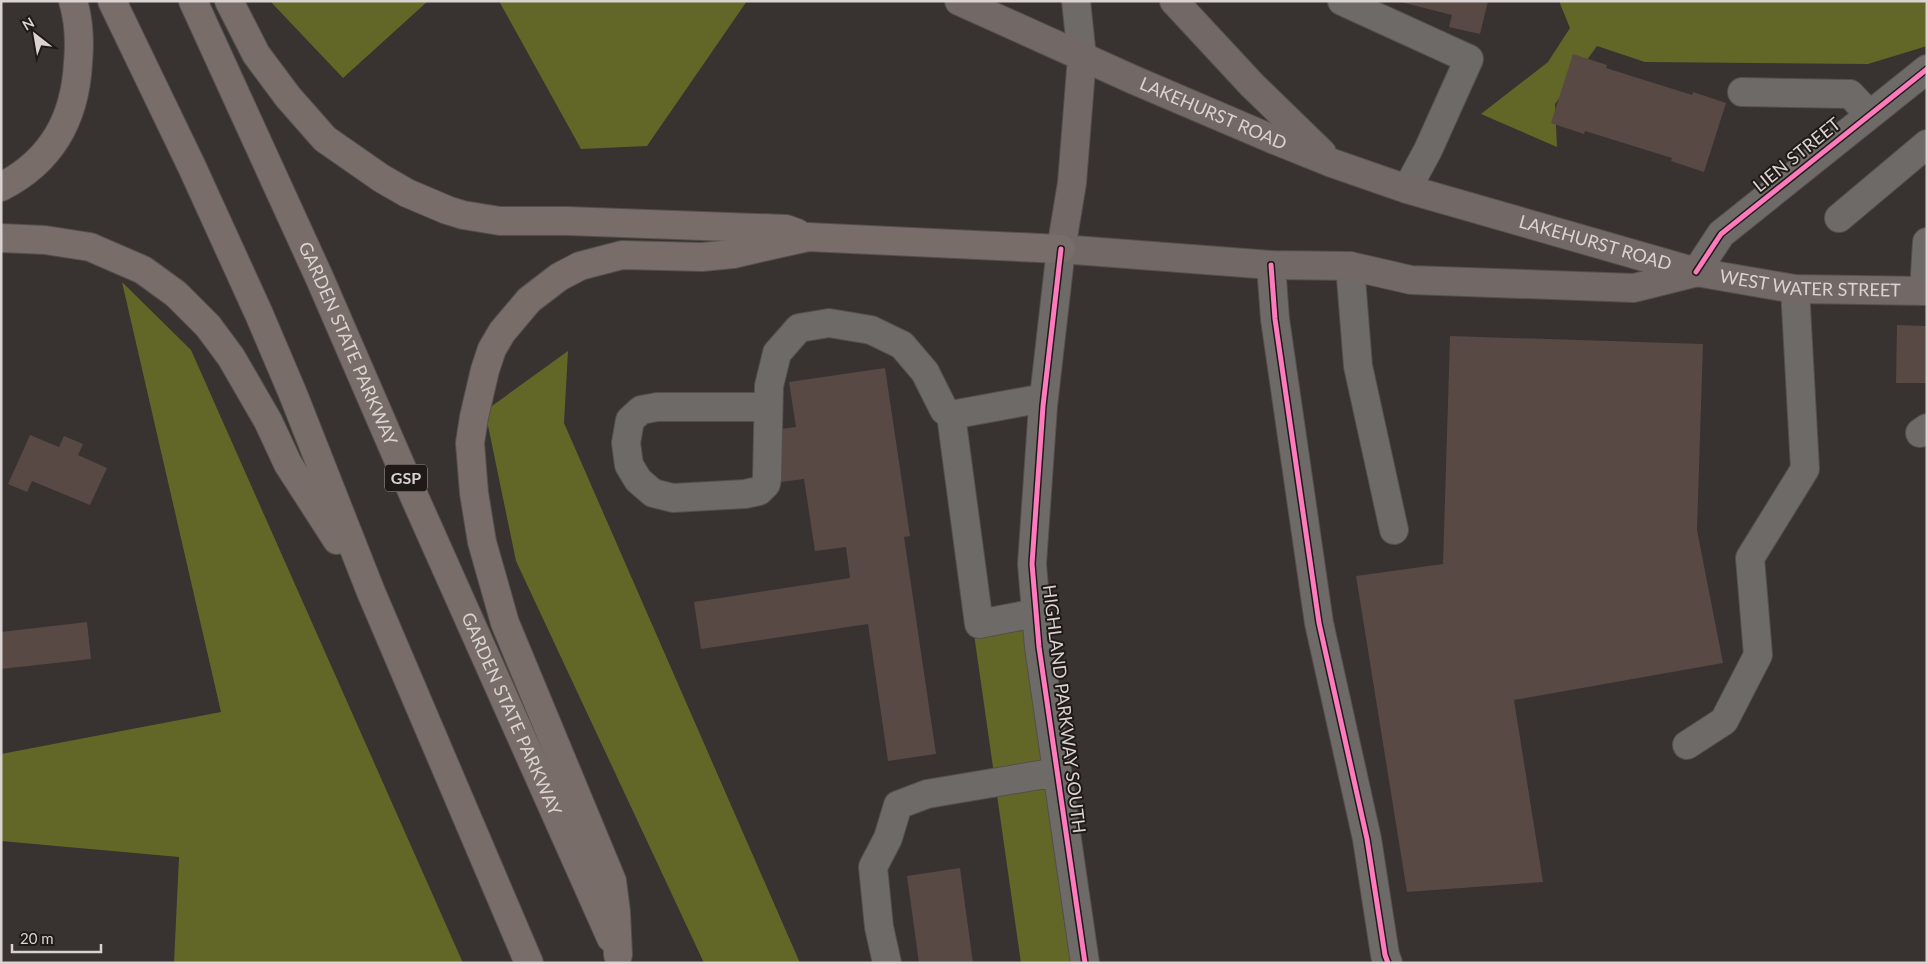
<svg xmlns="http://www.w3.org/2000/svg" width="1928" height="964" font-family="Lato,sans-serif">
<style>
.forest{fill:#626727}
.building{fill:#584944}
.lines{fill:none;stroke-linecap:round;stroke-linejoin:round}
.minor-casing{stroke:#544f4d;stroke-width:30}
.major-casing{stroke:#544f4d;stroke-width:30}
.highway-casing{stroke:#544f4d;stroke-width:30}
.minor{stroke:#6e6a68;stroke-width:28}
.major{stroke:#726866;stroke-width:28}
.highway{stroke:#796d6a;stroke-width:28}
.cycleway-casing{stroke:#1f1a18;stroke-width:8}
.cycleway{stroke:#fd7abc;stroke-width:5}
.labels{text-anchor:middle;stroke-width:4;stroke-linejoin:round;paint-order:stroke}
.shield{fill:#1f1a18;stroke:#a39c9a;stroke-width:1}
.shield-label{font-size:16px;font-weight:bold;fill:#dbd3d1}
.street-label{font-size:18px;fill:#dbd3d1;stroke:#1f1a18}
</style>
<rect width="100%" height="100%" fill="#383230"/>
<path class="forest" d="M 270,1 L 428,1 L 343,78 Z
M 499,1 L 747,1 L 647,146 L 581,149 Z
M 1559,1 L 1927,1 L 1927,46 L 1868,64 L 1645,62 L 1597,46 L 1555,104 L 1557,147 L 1481,114 L 1548,62 L 1570,28 Z
M 122,282 L 191,350 L 463,963 L 174,963 L 179,857 L 1,841 L 1,754 L 221,712 Z
M 568,351 L 564,423 L 800,963 L 704,963 L 516,561 L 485,411 Z
M 1032,625 L 1063,914 L 1071,963 L 1021,963 L 974,634 Z"/>
<path class="building" d="M 1397,1 L 1488,1 L 1480,34 L 1449,27 L 1452,15 Z
M 1573,54 L 1607,65 L 1606,68 L 1692,95 L 1693,92 L 1726,103 L 1704,172 L 1671,161 L 1672,158 L 1585,131 L 1584,134 L 1551,123 Z
M 1897,325 L 1927,326 L 1927,383 L 1896,383 Z
M 1450,336 L 1703,344 L 1697,530 L 1723,663 L 1514,700 L 1543,882 L 1407,892 L 1356,576 L 1443,564 Z
M 885,368 L 910,536 L 904,537 L 936,754 L 888,761 L 868,624 L 701,649 L 694,602 L 850,578 L 846,547 L 815,551 L 804,479 L 781,482 L 773,430 L 796,427 L 789,382 Z
M 30,435 L 59,447 L 64,436 L 83,444 L 78,455 L 107,468 L 90,505 L 32,481 L 27,492 L 8,484 Z
M 87,622 L 91,659 L 1,669 L 1,632 Z
M 960,868 L 973,963 L 919,963 L 907,876 Z"/>
<g class="lines">
<g class="minor-casing">
<path id="minor" d="M 1076,1 L 1082,57
M 1342,1 L 1469,59 L 1428,150 L 1407,189
M 1742,92 L 1850,94 L 1869,114
M 1839,218 L 1927,144
M 1061,249 L 1043,406 L 1032,564 L 1039,647 L 1085,963
M 1271,265 L 1275,319 L 1319,623 L 1367,839 L 1385,955 L 1388,963
M 1350,266 L 1358,366 L 1394,530
M 1696,272 L 1721,234 L 1927,69
M 1924,291 L 1927,242
M 768,407 L 657,407 L 641,410 L 630,420 L 626,443 L 629,465 L 638,480 L 653,493 L 673,498 L 745,494 L 759,491 L 766,484 L 767,478 L 769,386 L 777,353 L 799,328 L 829,323 L 871,330 L 902,345 L 925,372 L 944,410 L 951,415 L 1044,398
M 951,415 L 979,624 L 1036,613
M 1920,433 L 1927,428
M 1687,745 L 1724,721 L 1758,655 L 1750,558 L 1805,469 L 1795,289
M 887,963 L 879,927 L 873,867 L 888,838 L 898,805 L 927,794 L 1057,772"/>
</g>
<g class="major-casing">
<g id="major">
<path id="s1" d="M 959,1 L 1134,80 L 1272,139 L 1332,163 L 1407,189 L 1696,272 L 1795,289 L 1927,291"/>
<path d="M 1174,1 L 1252,85 L 1322,153"/>
<path d="M 1082,57 L 1072,183 L 1061,249 L 1271,265 L 1350,266 L 1411,280 L 1634,288 L 1694,273"/>
</g>
</g>
<g class="highway-casing">
<g id="highway">
<path d="M 112,1 L 192,167 L 259,314 L 293,394 L 371,592 L 529,963"/>
<path id="s2" d="M 193,1 L 320,279 L 414,496 L 611,938"/>
<path d="M 229,1 L 256,54 L 288,97 L 325,139 L 381,178 L 407,193 L 447,210 L 463,215 L 500,221 L 567,221 L 786,229 L 797,233"/>
<path d="M 1,187 C 52,161 75,119 78,63 C 80,42 79,21 73,1"/>
<path d="M 1,238 L 45,240 L 90,247 L 143,270 L 176,294 L 208,326 L 231,357 L 268,421 L 288,464 L 337,540"/>
<path d="M 618,955 L 616,912 L 612,881 L 505,623 L 482,542 L 474,493 L 470,443 L 474,417 L 485,370 L 492,349 L 502,332 L 529,300 L 559,277 L 580,266 L 622,255 L 702,257 L 733,254 L 808,237 L 1061,249"/>
</g>
</g>
<use href="#minor" class="minor"/>
<use href="#major" class="major"/>
<use href="#highway" class="highway"/>
<g class="cycleway-casing">
<path id="cycleway" d="M 1061,249 L 1043,406 L 1032,564 L 1039,647 L 1085,963
M 1271,265 L 1275,319 L 1319,623 L 1367,839 L 1385,955 L 1388,963
M 1696,272 L 1721,234 L 1927,69"/>
</g>
<use href="#cycleway" class="cycleway"/>
</g>
<g class="labels">
<rect class="shield" x="385" y="464.5" width="42" height="27" rx="4"/>
<g class="shield-label">
<text x="406" y="484">GSP</text>
</g>
<g class="street-label">
<text dy="6" stroke="none"><textPath href="#s1" startOffset="278">LAKEHURST ROAD</textPath></text>
<text transform="translate(1797 155) rotate(-39)" y="6">LIEN STREET</text>
<text dy="6" stroke="none"><textPath href="#s1" startOffset="682">LAKEHURST ROAD</textPath></text>
<text dy="6" stroke="none"><textPath href="#s1" startOffset="902">WEST WATER STREET</textPath></text>
<text dy="6" stroke="none"><textPath href="#s2" startOffset="376">GARDEN STATE PARKWAY</textPath></text>
<text transform="translate(1064 709) rotate(83)" y="6">HIGHLAND PARKWAY SOUTH</text>
<text dy="6" stroke="none"><textPath href="#s2" startOffset="781">GARDEN STATE PARKWAY</textPath></text>
</g>
</g>
<rect width="1928" height="964" fill="none" stroke="#dbd3d1" stroke-width="5"/>
<g transform="translate(35 35) rotate(329)" stroke="#1f1a18" stroke-width="4" paint-order="stroke">
<path d="M0-4L9 19L0 12L-9 19Z" fill="#dbd3d1"/>
<text y="-8" font-size="14" font-weight="bold" text-anchor="middle" fill="#dbd3d1">N</text>
</g>
<path d="M12 944v8h89v-8" fill="none" stroke="#dbd3d1" stroke-width="2.5"/>
<text x="20" y="944" font-size="15" fill="#dbd3d1" stroke="#1f1a18" stroke-width="4" paint-order="stroke">20 m</text>
</svg>
